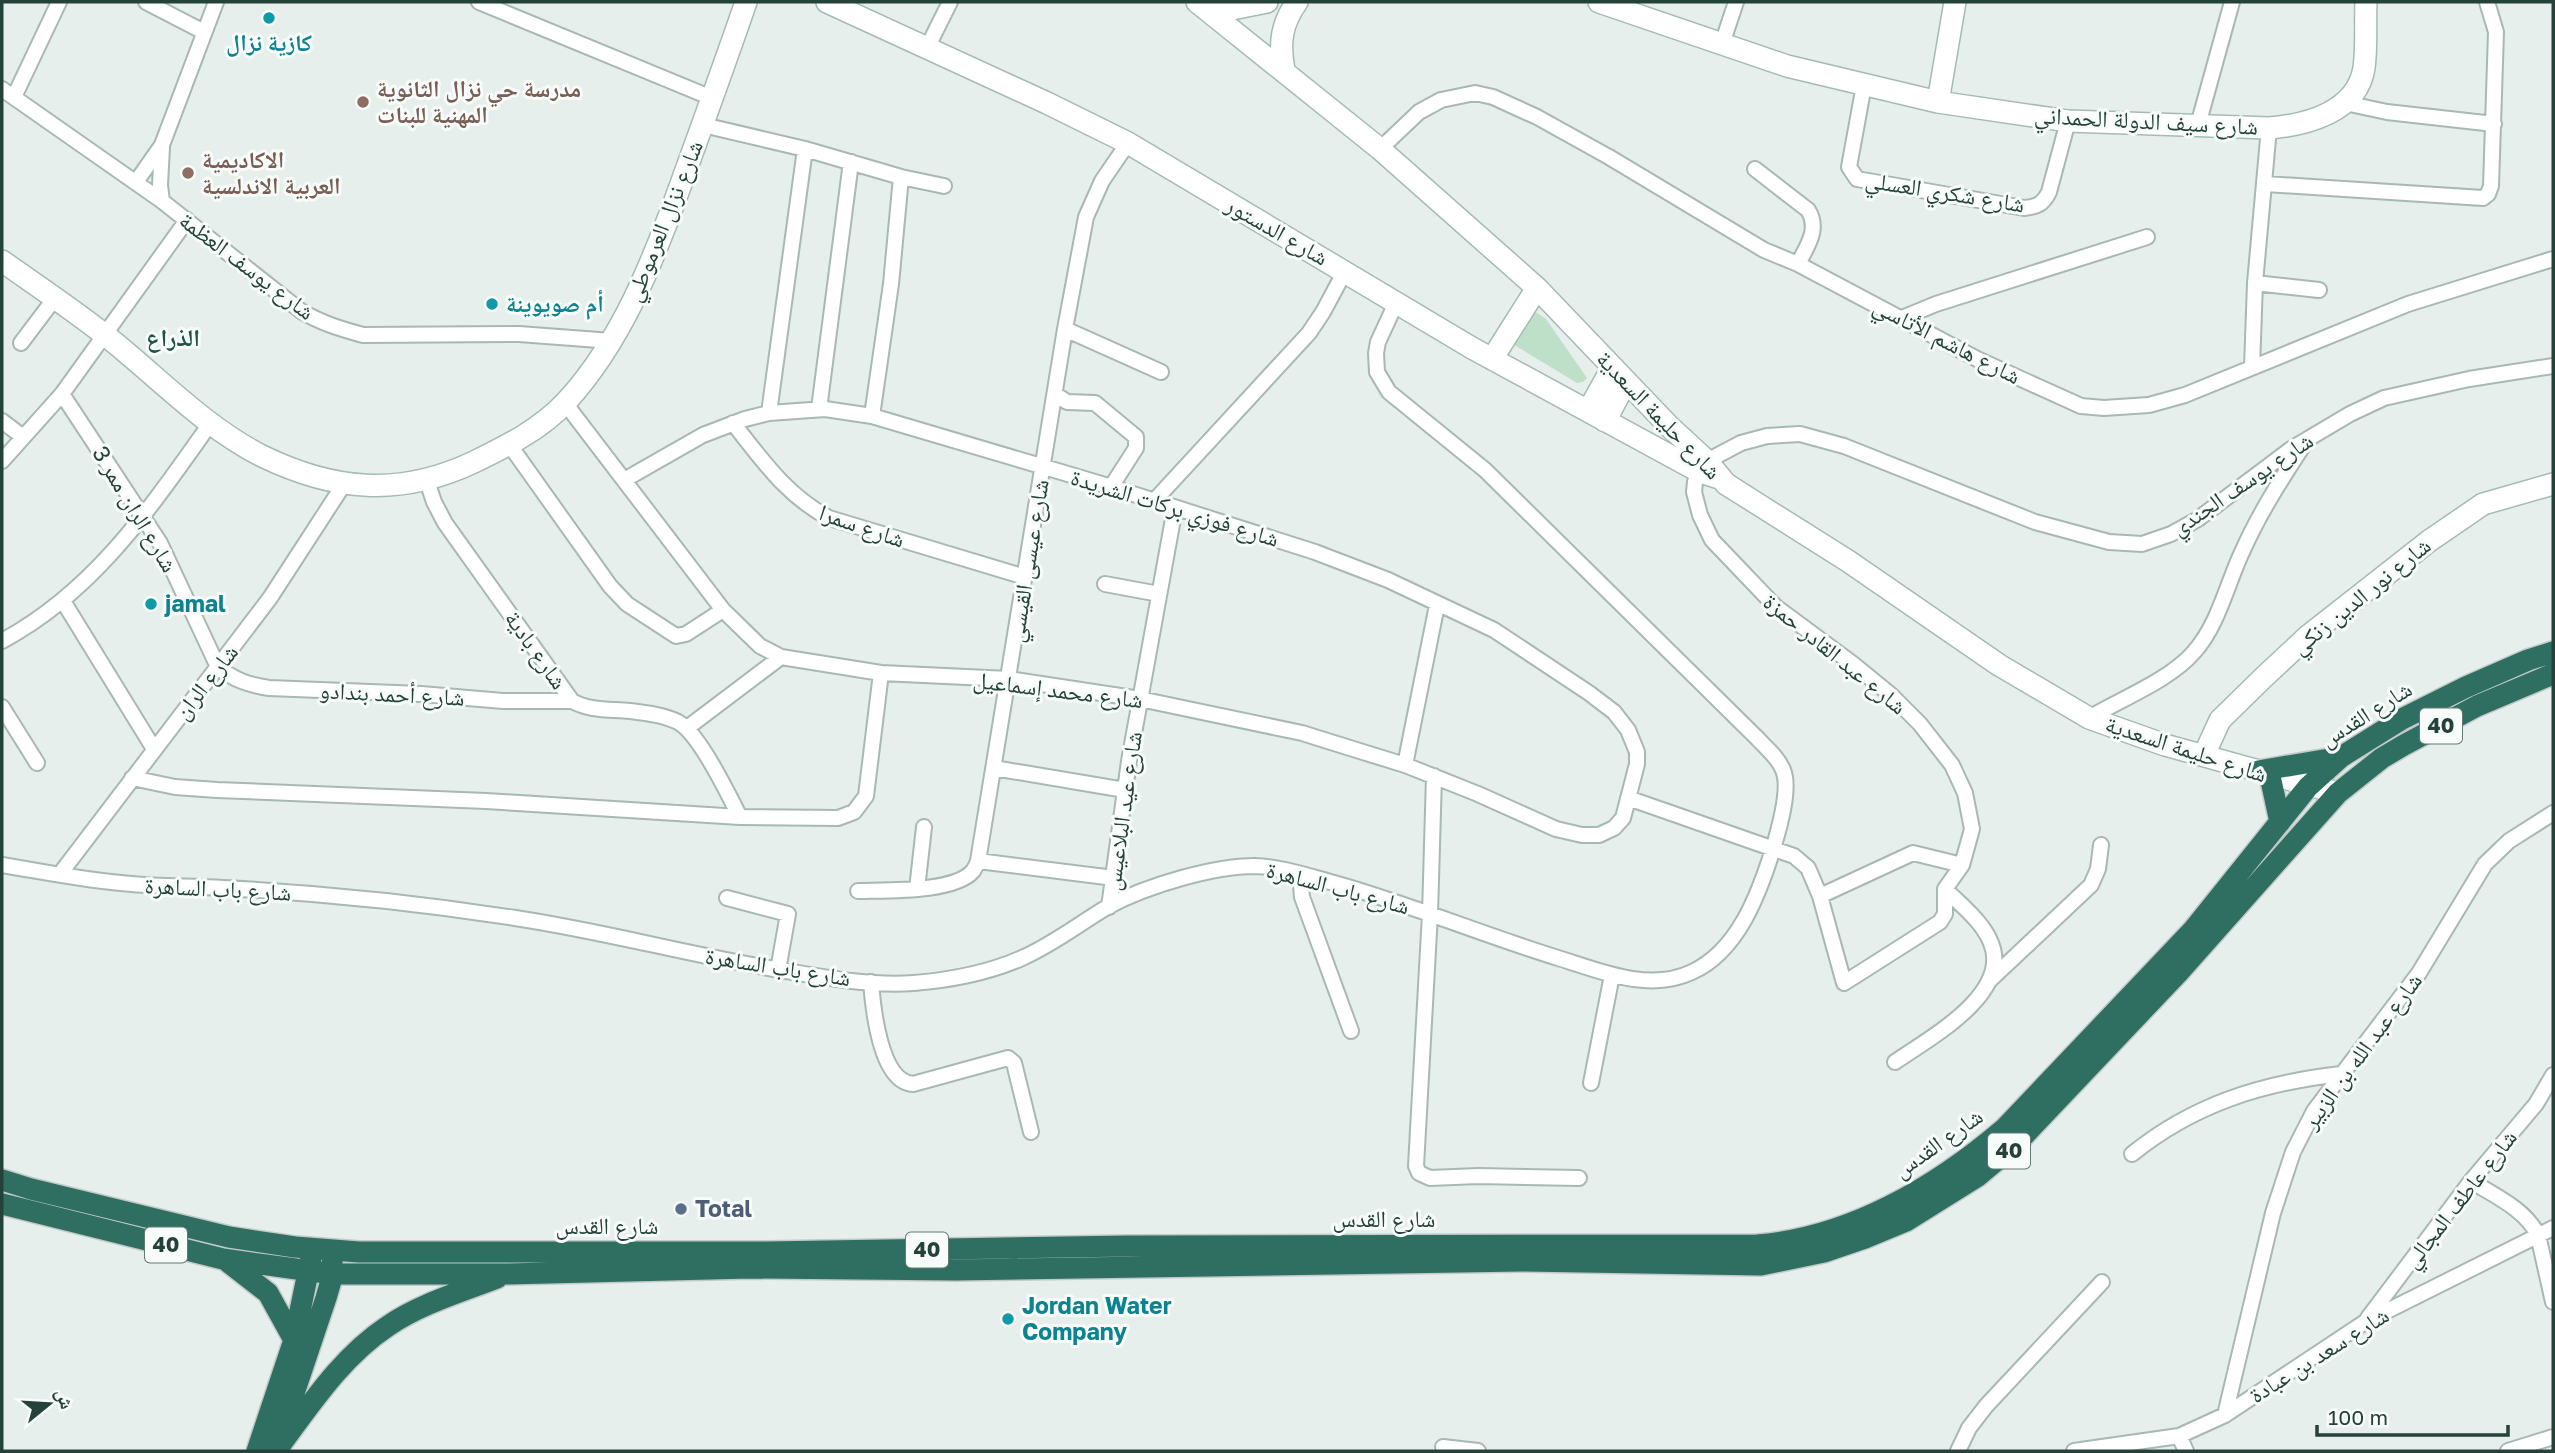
<svg xmlns="http://www.w3.org/2000/svg" width="2555" height="1453" font-family="'Golos Text','Noto Naskh Arabic',sans-serif">
<style>
.green{fill:#bfe0c8}
.lines{fill:none;stroke-linecap:round;stroke-linejoin:round}
.street-casing{stroke:#a8b8b2;stroke-width:18}
.secondary-casing{stroke:#a4bbb3;stroke-width:24}
.highway-casing{stroke:#c2cac8;stroke-width:24}
.street{stroke:#fff;stroke-width:14}
.secondary{stroke:#fff;stroke-width:21}
.highway{stroke:#2f6f62;stroke-width:21}
.culture-dot{fill:#0f9aa8;stroke:#f7fbf9;stroke-width:2.5}
.education-dot{fill:#8d6e63;stroke:#f7fbf9;stroke-width:2.5}
.service-dot{fill:#5c6f8a;stroke:#f7fbf9;stroke-width:2.5}
.labels{text-anchor:middle;stroke-width:6;stroke-linejoin:round;paint-order:stroke}
.shield{fill:#f7fbf9;stroke:#637a73;stroke-width:2}
.shield-label{font-size:21px;font-weight:bold;fill:#24423a}
.culture-label{font-size:23px;font-weight:bold;fill:#0d838f;stroke:#f7fbf9;text-anchor:start}
.education-label{font-size:23px;font-weight:bold;fill:#785e54;stroke:#f7fbf9;text-anchor:start}
.street-label{font-size:23px;fill:#24423a;stroke:#f7fbf9}
.service-label{font-size:23px;font-weight:bold;fill:#4e5e75;stroke:#f7fbf9;text-anchor:start}
.neighbourhood-label{font-size:24px;font-weight:bold;fill:#1f5548;stroke:#f7fbf9}
</style>
<rect width="100%" height="100%" fill="#e6efeb"/>
<path class="green" d="M 1533,310 L 1546,319 L 1587,378 L 1583,382 L 1577,383 L 1511,343 Z"/>
<g class="lines">
<g class="street-casing">
<path id="street" d="M 146,2 L 204,32
M 479,2 L 712,98
M 1722,44 L 1736,2
M 927,48 L 950,2
M 1864,85 L 1849,167 L 1857,179 L 2024,208 C 2037,207 2043,204 2049,192 L 2068,121
M 2,89 L 162,201 L 301,311 C 321,323 341,329 363,335 L 519,334 L 612,341
M 14,97 L 59,2
M 2345,103 L 2387,112 L 2494,124
M 703,125 L 805,149 L 901,177 L 944,186
M 2198,125 L 2232,2
M 162,147 L 160,185 L 162,201
M 1380,149 L 1419,112 L 1441,100 L 1475,93 L 1493,97 L 1537,117 L 1609,157 L 1764,250 L 1798,264 L 1977,359 L 2081,406 L 2104,408 L 2149,405 L 2185,395 L 2408,304 L 2553,259
M 1755,169 L 1808,210 C 1820,229 1807,246 1798,264
M 136,182 L 162,145 L 216,2
M 2266,184 L 2483,198 L 2488,194 L 2491,186 L 2496,32 L 2487,2
M 2255,283 L 2319,290
M 1902,318 L 1936,304 L 2147,237
M 1065,329 L 1161,372
M 21,343 L 55,298
M 2252,367 L 2255,283 L 2269,128
M 62,394 L 160,543 L 218,667 C 234,680 249,685 269,688 L 421,694 L 503,701 L 572,701
M 1055,394 L 1067,402 L 1095,403 L 1136,437 L 1136,448 L 1111,487
M 565,403 L 723,610 L 760,646 L 781,657 L 881,673 L 1009,679 L 1140,699 L 1302,733 L 1350,748 L 1405,765 L 1478,794 L 1556,829 L 1582,835 L 1599,835 L 1614,828 L 1623,818 L 1637,764 L 1637,752 L 1628,730 L 1614,712 L 1589,693 L 1494,630 L 1388,580 L 1315,552 L 1105,485 L 872,416 L 825,409 L 769,413 L 745,419 L 703,435 L 624,480
M 819,409 L 851,162
M 769,413 L 805,149
M 872,416 L 891,284 L 901,177
M 2,421 L 23,437
M 733,423 C 762,460 787,496 829,518 L 1025,577
M 509,444 L 610,586 L 627,604 L 676,636 L 686,634 L 723,610
M 2,461 L 62,394 L 187,220
M 427,481 L 434,502 L 445,523 L 572,701 C 590,711 610,709 630,711 C 646,713 664,715 678,722 C 699,733 728,794 740,817
M 1154,501 L 1309,333 L 1323,312 L 1345,271
M 1105,584 L 1159,594
M 63,601 L 154,749
M 2,641 C 95,591 150,508 210,424
M 2,707 L 37,763
M 2089,718 C 2121,699 2170,680 2194,652 C 2219,624 2227,583 2243,550 C 2260,512 2282,478 2305,443
M 687,728 L 781,657
M 1405,765 L 1437,605
M 994,768 L 1125,790
M 1434,776 L 1430,914 L 1416,1166 L 1419,1173 L 1430,1178 L 1478,1176 L 1579,1178
M 132,778 L 175,787 L 217,790 L 486,801 L 740,817 L 838,818 L 854,812 L 866,796 L 881,673
M 1628,798 L 1794,856 L 1808,868 L 1820,896 L 1913,853 L 1962,865
M 978,861 L 1114,878
M 2,865 C 45,872 88,881 132,884 C 162,887 193,886 223,888 C 321,893 418,903 515,918 C 609,932 700,958 793,972 C 833,979 874,986 914,983 C 951,980 988,973 1022,958 C 1054,944 1080,923 1109,906 C 1146,886 1213,866 1255,866 C 1282,867 1308,876 1334,883 C 1409,904 1481,934 1555,957 C 1598,970 1648,993 1692,972 C 1738,951 1759,894 1773,849 C 1779,829 1791,788 1783,770 C 1778,757 1766,748 1758,739 L 1485,470 L 1389,392 L 1377,372 L 1376,353 L 1378,342 L 1396,303
M 60,874 L 270,598 L 344,484
M 1300,874 L 1302,897 L 1351,1031
M 917,889 L 924,827
M 858,891 C 885,890 954,893 973,871 C 975,868 977,864 978,861 L 1065,329 L 1086,217 L 1102,181 L 1128,143
M 1820,896 L 1844,983 L 1940,922 L 1945,914 L 1945,889
M 727,898 L 788,914 L 778,970
M 1109,907 L 1129,761 L 1175,508
M 1989,981 L 2091,885 L 2098,869 L 2101,845
M 871,982 C 873,1008 880,1082 913,1084 L 1008,1058 L 1014,1063 L 1031,1132
M 1895,1062 C 1928,1039 2012,994 1991,943 C 1983,922 1961,905 1945,889 L 1962,865 L 1972,829 L 1965,793 L 1952,765 L 1920,724 L 1891,695 L 1853,664 L 1776,607 L 1712,540 L 1700,515 L 1694,492 L 1695,482 L 1707,461 L 1741,443 L 1767,436 L 1800,434 L 1844,446 L 2035,522 L 2109,542 L 2142,544 L 2171,534 L 2198,519 L 2291,449 L 2350,414 L 2384,398 L 2469,379 L 2553,366
M 1591,1083 L 1612,975
M 2132,1154 C 2194,1104 2262,1083 2341,1074
M 2471,1181 C 2495,1196 2525,1209 2538,1235 L 2553,1302
M 2368,1318 L 2471,1181 L 2536,1104 L 2553,1075
M 2225,1415 L 2273,1213 L 2293,1152 L 2314,1111 L 2419,973 L 2485,864 L 2509,841 L 2553,813
M 2179,1436 L 2186,1451
M 1443,1447 L 1478,1451
M 1958,1451 L 1969,1428 L 1986,1406 L 2102,1282
M 2074,1451 L 2179,1436 L 2225,1415 L 2365,1322 L 2553,1228
M 2508,1451 L 2553,1437"/>
</g>
<g class="secondary-casing">
<path id="secondary" d="M 827,2 L 1047,103 L 1128,143 L 1472,348 L 1700,472 L 1716,477
M 1197,2 L 1380,149 L 1537,288 L 1669,426 L 1707,461 L 1726,484 L 1848,561 L 1999,665 L 2089,718 L 2165,745 L 2338,793
M 1599,2 L 1787,66 L 1938,102 L 2068,121 L 2269,128 C 2307,125 2357,112 2364,68 C 2367,47 2365,23 2366,2
M 1212,13 L 1267,2
M 1284,70 C 1279,44 1281,24 1297,2
M 1938,102 L 1955,2
M 2,261 C 36,285 72,309 105,335 C 157,376 203,426 262,456 C 334,491 400,497 474,462 C 507,446 541,429 566,402 C 622,341 653,261 681,184 C 703,123 725,63 746,2
M 1492,359 L 1537,288
M 1588,411 L 1612,368
M 1605,421 L 1626,382
M 2204,755 L 2220,720 L 2264,677 L 2308,636 L 2429,541 L 2483,504 L 2553,484"/>
</g>
<g class="highway-casing">
<path id="highway" d="M 2258,771 L 2341,757
M 2270,776 L 2280,822
M 2,1180 L 31,1189 L 229,1237 L 295,1247 L 359,1252 L 767,1252 L 1128,1246 L 1757,1245 C 1850,1238 1936,1187 2005,1128 L 2193,930 L 2308,787 L 2341,757 L 2402,719 L 2466,687 L 2528,660 L 2553,652
M 2,1204 L 223,1259 L 333,1274 L 508,1274 L 750,1268 L 956,1270 L 1522,1261 L 1761,1265 L 1824,1252 L 1865,1238 L 1906,1221 L 1978,1176 L 2015,1145 L 2179,972 L 2338,793 L 2382,758 L 2404,745 L 2477,706 L 2553,674
M 228,1262 L 268,1293 L 294,1340
M 280,1435 L 326,1298 L 333,1274 L 332,1263
M 257,1451 L 294,1340 L 311,1258
M 276,1451 C 309,1407 341,1357 388,1326 C 420,1304 461,1292 497,1278"/>
</g>
<use href="#street" class="street"/>
<use href="#secondary" class="secondary"/>
<use href="#highway" class="highway"/>
</g>
<g class="culture-dot">
<circle cx="269" cy="18" r="7"/>
<circle cx="492" cy="304" r="7"/>
<circle cx="151" cy="604" r="7"/>
<circle cx="1008" cy="1319" r="7"/>
</g>
<g class="education-dot">
<circle cx="363" cy="102" r="7"/>
<circle cx="188" cy="173" r="7"/>
</g>
<circle class="service-dot" cx="681" cy="1209" r="7"/>
<g class="labels">
<g class="shield">
<rect x="2420" y="708.5" width="42" height="35" rx="5"/>
<rect x="1988" y="1133.5" width="42" height="35" rx="5"/>
<rect x="145" y="1227.5" width="42" height="35" rx="5"/>
<rect x="906" y="1232.5" width="42" height="35" rx="5"/>
</g>
<g class="shield-label">
<text x="2441" y="733">40</text>
<text x="2009" y="1158">40</text>
<text x="166" y="1252">40</text>
<text x="927" y="1257">40</text>
</g>
<g class="culture-label">
<text x="269" y="51" text-anchor="middle">كازية نزال</text>
<text x="506" y="312">أم صويوينة</text>
<text x="165" y="612">jamal</text>
<text x="1022" y="1314">Jordan Water<tspan x="1022" dy="26">Company</tspan></text>
</g>
<g class="education-label">
<text x="377" y="97">مدرسة حي نزال الثانوية<tspan x="377" dy="26">المهنية للبنات</tspan></text>
<text x="202" y="168">الاكاديمية<tspan x="202" dy="26">العربية الاندلسية</tspan></text>
</g>
<g class="street-label">
<text transform="translate(2146 121) rotate(3)" y="8">شارع سيف الدولة الحمداني</text>
<text transform="translate(1945 192) rotate(9)" y="8">شارع شكري العسلي</text>
<text transform="translate(664 221) rotate(-68)" y="8">شارع نزال العرموطي</text>
<text transform="translate(1277 231) rotate(30)" y="8">شارع الدستور</text>
<text transform="translate(247 266) rotate(37)" y="8">شارع يوسف العظمة</text>
<text transform="translate(1947 341) rotate(27)" y="8">شارع هاشم الأتاسي</text>
<text transform="translate(1659 415) rotate(46)" y="8">شارع حليمة السعدية</text>
<text transform="translate(2242 484) rotate(-34)" y="8">شارع يوسف الجندي</text>
<text transform="translate(1175 508) rotate(17)" y="8">شارع فوزي بركات الشريدة</text>
<text transform="translate(135 509) rotate(59)" y="8">شارع الران ممر 3</text>
<text transform="translate(862 526) rotate(19)" y="8">شارع سمرا</text>
<text transform="translate(1028 561) rotate(-81)" y="8">شارع عيسى القيسي</text>
<text transform="translate(2361 596) rotate(-39)" y="8">شارع نور الدين زنكي</text>
<text transform="translate(536 650) rotate(55)" y="8">شارع بادية</text>
<text transform="translate(1835 654) rotate(39)" y="8">شارع عبد القادر حمزة</text>
<text transform="translate(206 682) rotate(-52)" y="8">شارع الران</text>
<text transform="translate(1058 690) rotate(7)" y="8">شارع محمد إسماعيل</text>
<text transform="translate(392 694) rotate(3)" y="8">شارع أحمد بندادو</text>
<text transform="translate(2366 714) rotate(-32)" y="8">شارع القدس</text>
<text transform="translate(2186 749) rotate(18)" y="8">شارع حليمة السعدية</text>
<text transform="translate(1123 811) rotate(-82)" y="8">شارع عيد البلاعيس</text>
<text transform="translate(1338 888) rotate(15)" y="8">شارع باب الساهرة</text>
<text transform="translate(218 889) rotate(3)" y="8">شارع باب الساهرة</text>
<text transform="translate(778 967) rotate(9)" y="8">شارع باب الساهرة</text>
<text transform="translate(2362 1051) rotate(-54)" y="8">شارع عبد الله بن الزبير</text>
<text transform="translate(1938 1143) rotate(-35)" y="8">شارع القدس</text>
<text transform="translate(2460 1199) rotate(-52)" y="8">شارع عاطف المجالي</text>
<text x="1384" y="1227">شارع القدس</text>
<text x="607" y="1234">شارع القدس</text>
<text transform="translate(2319 1355) rotate(-32)" y="8">شارع سعد بن عبادة</text>
</g>
<g class="service-label">
<text x="695" y="1217">Total</text>
</g>
<g class="neighbourhood-label">
<text x="173" y="346">الذراع</text>
</g>
</g>
<rect width="2555" height="1453" fill="none" stroke="#24423a" stroke-width="7"/>
<g transform="translate(49 1404) rotate(72)" stroke="#f7fbf9" stroke-width="5" paint-order="stroke">
<path d="M0-5L12 26L0 18L-12 26Z" fill="#24423a"/>
<text y="-10" font-size="19" font-weight="bold" text-anchor="middle" fill="#24423a">ش</text>
</g>
<path d="M2317 1425v10h191v-10" fill="none" stroke="#24423a" stroke-width="3.5"/>
<text x="2328" y="1425" font-size="21" fill="#24423a" stroke="#f7fbf9" stroke-width="5" paint-order="stroke">100 m</text>
</svg>
